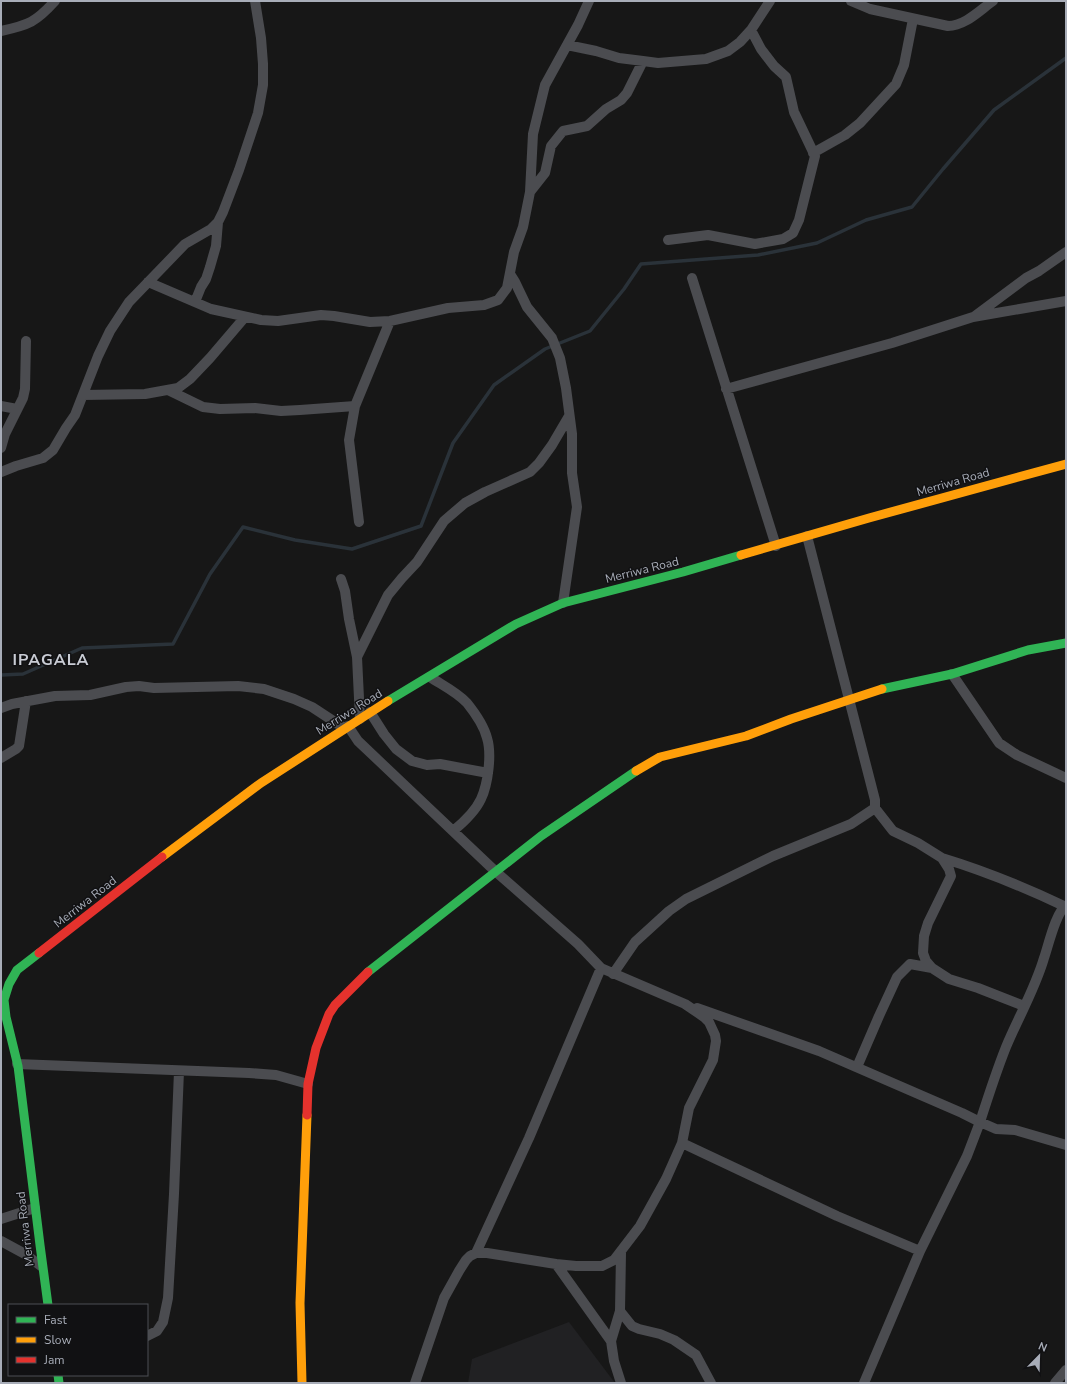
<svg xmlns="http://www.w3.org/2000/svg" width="1067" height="1384" font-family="'Nunito Sans',sans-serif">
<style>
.built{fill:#212123}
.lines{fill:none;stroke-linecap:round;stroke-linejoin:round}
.stream{stroke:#2a3239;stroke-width:3.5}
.street{stroke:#4b4c50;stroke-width:10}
.fast{stroke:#30b455;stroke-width:9}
.slow{stroke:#ff9f0a;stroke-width:9}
.jam{stroke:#e5322d;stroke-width:9}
.labels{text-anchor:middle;stroke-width:3;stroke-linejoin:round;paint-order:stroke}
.street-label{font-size:12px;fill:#a8adb8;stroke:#111113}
.district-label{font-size:16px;font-weight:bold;letter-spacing:1px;fill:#c9ccd4;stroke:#111113}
</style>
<rect width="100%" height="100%" fill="#171717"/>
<path class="built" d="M 569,1322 L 615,1383 L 468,1383 L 472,1359 Z"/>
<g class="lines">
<path class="stream" d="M 1,675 L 23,674 L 82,648 L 173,644 L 210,574 L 243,527 L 295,540 L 352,549 L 421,526 L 453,443 L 494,385 L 545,349 L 590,331 L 624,289 L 641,264 L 758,255 L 817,243 L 866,220 L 912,207 L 943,169 L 994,110 L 1066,58"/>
<path class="street" d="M 851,1 L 870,9 L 948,26 C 965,26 980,10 993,1
M 1,31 C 29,25 36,22 55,1
M 567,45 L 596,51 L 619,58 L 643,61 L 658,63 L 706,59 L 728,51 L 740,42 L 751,30 L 770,1
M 813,153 L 845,135 L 860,123 L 896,84 L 904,65 L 913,19
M 530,192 L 545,173 L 551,146 L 563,131 L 587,126 L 606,109 L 621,100 L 627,93 L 643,61
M 668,240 L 708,235 L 755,244 L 783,239 L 793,233 L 799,220 L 815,156 L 794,112 L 786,77 L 774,66 L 761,49 L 751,30
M 510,274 L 515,282 L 527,307 L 552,338 L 560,358 L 566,388 L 572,434 L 572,473 L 577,507 L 563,603
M 692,278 L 776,546
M 148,282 L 211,309 L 261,320 L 278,321 L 321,315 L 334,316 L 370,322 L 390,321 L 448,308 L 484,305 L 498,300 L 507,288 L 514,252 L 523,227 L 530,192 L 533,134 L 545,85 L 578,25 L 589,1
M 195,302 L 201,287 L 206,279 L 210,267 L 216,246 L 218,222
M 975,316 L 1026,278 L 1039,271 L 1066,252
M 726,389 L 892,343 L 973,317 L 1066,301
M 168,390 L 203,407 L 220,409 L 255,408 L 281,411 L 300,410 L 355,406
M 83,395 L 145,394 L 178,388 L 190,379 L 210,358 L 245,317
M 1,406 L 17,409
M 1,448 L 5,434 L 23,398 L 25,389 L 26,341
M 1,472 L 16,466 L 43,458 L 53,450 L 66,428 L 75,415 L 98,356 L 110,331 L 129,302 L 185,244 L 211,229 L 218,222 L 223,212 L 239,170 L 258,113 L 263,85 L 263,64 L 261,38 L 255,1
M 359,522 L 349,440 L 355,406 L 390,321
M 341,579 L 345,591 L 349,619 L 357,657 L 360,719
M 357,657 L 388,595 L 402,578 L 417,562 L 444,521 L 465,503 L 485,492 L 530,472 L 539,463 L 552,445 L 569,416
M 952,674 L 999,743 L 1017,755 L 1066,778
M 430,677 C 442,685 457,692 467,703 C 475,713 484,726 487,738 C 492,754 488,784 481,799 C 475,812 464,822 453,831
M 1,708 L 12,704 L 55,696 L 90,695 L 126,687 L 139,686 L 154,688 L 238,686 L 264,689 L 294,699 L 312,707 L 344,728
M 370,712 L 384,734 L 396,749 L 412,761 L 427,765 L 440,764 L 488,773
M 348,726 L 358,741 L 495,871 L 578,944 L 601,968 L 685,1004 L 704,1017 L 709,1022 L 715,1035 L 716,1041 L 713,1060 L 689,1108 L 682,1143 L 666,1179 L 640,1226 L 614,1260 L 602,1266 L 576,1266 L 556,1264 L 487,1253 L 476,1253 L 470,1256 L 466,1260 L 459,1271 L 444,1298 L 415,1383
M 1,758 L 16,749 L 19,746 L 26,701
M 875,808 L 893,831 L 918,843 L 942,858 L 949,869 L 951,876 L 928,923 L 924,936 L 923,953 L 926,961 L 932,968 L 949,979 L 978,988 L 1024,1006
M 942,858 C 985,871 1024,887 1064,906
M 613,974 L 635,942 L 669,911 L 686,899 L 773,856 L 851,824 L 875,808 L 875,800 L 807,536
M 697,1008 L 819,1051 L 962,1113 L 980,1122 C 988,1097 996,1072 1006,1047 C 1018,1018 1035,989 1044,958 C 1048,947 1056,911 1066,906
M 17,1064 L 249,1073 L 276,1075 L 308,1084
M 857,1067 L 879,1016 L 897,977 L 910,964 L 932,968
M 682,1143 L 837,1216 L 920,1251
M 1,1219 L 35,1208
M 1,1241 L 25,1254 L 41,1266
M 476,1253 L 529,1138 L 601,968
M 621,1253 L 620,1311 L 611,1341 L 614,1361 L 621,1383
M 556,1264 L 611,1341
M 620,1311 L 632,1326 L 639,1329 L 660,1334 L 674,1340 L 696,1355 L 711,1383
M 147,1336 L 157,1331 L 163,1322 L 168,1298 L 174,1194 L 179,1071
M 864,1383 L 920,1251 L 967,1156 L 980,1122 L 996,1129 L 1015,1130 L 1066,1145
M 1055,1383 L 1066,1370"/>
<path class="fast" d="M 882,689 L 952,674 L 1028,650 L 1066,643
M 388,701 L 516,624 L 563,603 L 683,572 L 741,555
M 39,953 L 17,970 L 9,984 L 4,1000 L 6,1017 L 18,1066 L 40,1245 L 48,1305
M 368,972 L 541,836 L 636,771
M 58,1375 L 59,1383"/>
<path class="slow" d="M 741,555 L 869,518 L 1066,464
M 636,771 L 660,757 L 746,736 L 791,719 L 882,689
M 162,857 L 261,783 L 388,701
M 302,1383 L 300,1303 L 307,1115"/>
<path class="jam" d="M 39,953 L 162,857
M 307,1115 L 308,1084 L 316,1048 L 329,1014 L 335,1005 L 368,972"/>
</g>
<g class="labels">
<g class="street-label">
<text transform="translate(953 482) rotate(-16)" y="4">Merriwa Road</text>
<text transform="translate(642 570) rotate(-14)" y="4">Merriwa Road</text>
<text transform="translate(349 712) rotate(-32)" y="4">Merriwa Road</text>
<text transform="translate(85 902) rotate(-38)" y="4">Merriwa Road</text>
<text transform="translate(25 1229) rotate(-97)" y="4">Merriwa Road</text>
</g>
<g class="district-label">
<text x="51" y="665">IPAGALA</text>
</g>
</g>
<rect width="1067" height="1384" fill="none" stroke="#a8adb8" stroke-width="4"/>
<rect x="8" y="1304" width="140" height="72" fill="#111113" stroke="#4d4f55"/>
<rect x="16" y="1317" width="20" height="6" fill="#30b455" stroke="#4d4f55"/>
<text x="44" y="1324" font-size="12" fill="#a8adb8">Fast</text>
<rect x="16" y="1337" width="20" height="6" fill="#ff9f0a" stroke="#4d4f55"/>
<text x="44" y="1344" font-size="12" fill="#a8adb8">Slow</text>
<rect x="16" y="1357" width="20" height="6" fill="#e5322d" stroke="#4d4f55"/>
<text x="44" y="1364" font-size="12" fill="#a8adb8">Jam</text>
<g transform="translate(1039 1356) rotate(23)" stroke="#111113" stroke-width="3" paint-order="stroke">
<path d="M0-3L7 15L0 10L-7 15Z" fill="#a8adb8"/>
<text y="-6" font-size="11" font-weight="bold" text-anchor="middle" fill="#a8adb8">N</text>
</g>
</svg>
